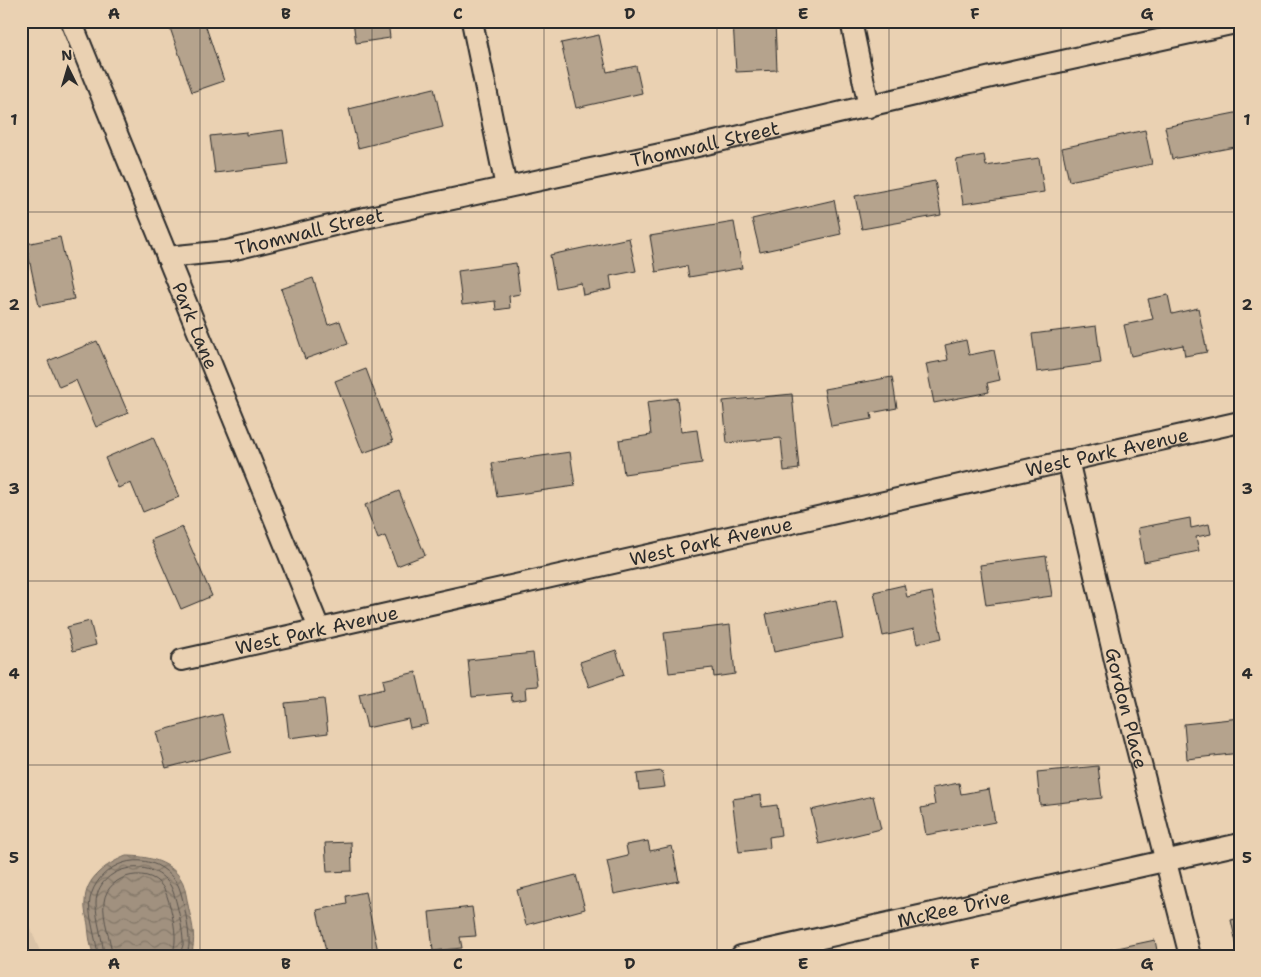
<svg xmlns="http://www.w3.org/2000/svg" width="1261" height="977" font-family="'Shantell Sans',sans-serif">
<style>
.built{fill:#dac3a7}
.water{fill:url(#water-waves);stroke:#72685d}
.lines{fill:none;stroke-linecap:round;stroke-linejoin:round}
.shore{stroke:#5a544d;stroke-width:1}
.building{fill:#b5a38d;stroke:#2b2b2b}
.street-casing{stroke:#2b2b2b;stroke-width:24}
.street{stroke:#ead1b2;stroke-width:20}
.grid{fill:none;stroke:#2b2b2b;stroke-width:1;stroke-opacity:0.55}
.labels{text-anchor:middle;stroke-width:5;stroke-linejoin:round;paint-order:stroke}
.street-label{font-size:19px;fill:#2b2b2b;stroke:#ead1b2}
.neatline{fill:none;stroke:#2b2b2b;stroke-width:2}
.grid-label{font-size:16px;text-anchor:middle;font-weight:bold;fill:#2b2b2b}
</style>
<defs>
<pattern id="water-waves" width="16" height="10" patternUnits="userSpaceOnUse" patternTransform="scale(1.25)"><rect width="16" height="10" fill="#a1917f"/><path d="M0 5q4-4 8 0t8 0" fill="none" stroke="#837768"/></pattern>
</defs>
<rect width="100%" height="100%" fill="#ead1b2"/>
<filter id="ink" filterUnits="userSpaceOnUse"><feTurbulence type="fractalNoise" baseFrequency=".02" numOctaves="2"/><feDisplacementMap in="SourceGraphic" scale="10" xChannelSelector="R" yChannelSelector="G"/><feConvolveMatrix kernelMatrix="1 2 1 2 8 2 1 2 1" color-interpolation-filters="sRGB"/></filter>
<g filter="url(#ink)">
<path class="built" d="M 21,906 L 42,956 L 21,956 Z"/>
<path class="water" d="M 126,856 C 147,856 173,861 183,883 C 186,891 187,901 189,910 C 193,926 196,940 191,956 L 94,956 C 90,946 89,936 88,925 C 87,918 84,910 85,902 C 85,878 106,864 126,856 Z"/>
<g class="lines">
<path class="shore" d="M 98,956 C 97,941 87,913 90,899 C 97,867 134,850 162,868 C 168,872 174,878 178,885 C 183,895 190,933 189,945 C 189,948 187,952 186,956
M 104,956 C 103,939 96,921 96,903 C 97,866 150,855 170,885 C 176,894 184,934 183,945 C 182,949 180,952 180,956
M 112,956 C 111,938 102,920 104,902 C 107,873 153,864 165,891 C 170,902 176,929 175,941 C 175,946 173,950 173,956"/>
</g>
<path class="building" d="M 204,21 L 224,81 L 192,92 L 168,22 Z
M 353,21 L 388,21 L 390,38 L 356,43 Z
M 733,21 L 775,21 L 777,70 L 736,72 Z
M 599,35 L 607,72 L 636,66 L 642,93 L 576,108 L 561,43 Z
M 434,88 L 443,127 L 358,148 L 349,109 Z
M 1240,112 L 1240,146 L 1172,159 L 1165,127 Z
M 283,130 L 288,164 L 215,173 L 210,136 L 246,132 L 246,135 Z
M 1145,130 L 1152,164 L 1069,181 L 1062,148 Z
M 984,155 L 986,166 L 1039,158 L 1044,192 L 963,204 L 956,160 Z
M 935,181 L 941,215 L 862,229 L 855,196 Z
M 834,200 L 841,234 L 760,252 L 752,219 Z
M 734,222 L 742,268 L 689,277 L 687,266 L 656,272 L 650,236 Z
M 60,237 L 74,299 L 39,306 L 26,244 Z
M 629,238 L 636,271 L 610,276 L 612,289 L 583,295 L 581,283 L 556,288 L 550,255 Z
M 516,263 L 520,294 L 509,296 L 510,308 L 496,310 L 495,301 L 462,305 L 458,271 Z
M 313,278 L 328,325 L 340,321 L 348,344 L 305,359 L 281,289 Z
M 1168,295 L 1172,314 L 1198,308 L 1207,352 L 1185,356 L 1183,345 L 1131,356 L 1124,325 L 1153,319 L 1148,299 Z
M 1240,305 L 1240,327 L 1235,307 Z
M 1096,326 L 1101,363 L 1037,372 L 1032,334 Z
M 966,340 L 969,355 L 994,350 L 1000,380 L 987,383 L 989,392 L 934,403 L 926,364 L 948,360 L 945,345 Z
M 97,341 L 128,413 L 96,427 L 76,380 L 59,387 L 48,361 Z
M 366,369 L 393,442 L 363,453 L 335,381 Z
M 892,377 L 897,408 L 871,413 L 872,419 L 831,426 L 824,389 Z
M 792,394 L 799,469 L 784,471 L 781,438 L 727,443 L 723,401 Z
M 677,398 L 681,432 L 697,430 L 702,463 L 624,474 L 619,440 L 651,435 L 647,402 Z
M 153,437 L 179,497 L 143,512 L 131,483 L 118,488 L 105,458 Z
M 570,452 L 575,486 L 497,497 L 492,463 Z
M 399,491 L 425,555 L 397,566 L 385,536 L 378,539 L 365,505 Z
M 1190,518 L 1191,528 L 1209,524 L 1211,534 L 1196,537 L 1199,551 L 1144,562 L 1138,528 Z
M 182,527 L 212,596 L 181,609 L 151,540 Z
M 1046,556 L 1052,596 L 986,605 L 980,565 Z
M 904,585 L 907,597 L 932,592 L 942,638 L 917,644 L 914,629 L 883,636 L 874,592 Z
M 836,600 L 843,638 L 774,652 L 766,614 Z
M 90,621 L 96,645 L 73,651 L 67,627 Z
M 730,625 L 735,674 L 714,677 L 713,668 L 669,673 L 664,633 Z
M 616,650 L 624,675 L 589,687 L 580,662 Z
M 533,653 L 537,686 L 525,687 L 526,699 L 512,701 L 511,693 L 472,697 L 468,660 Z
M 416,672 L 428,724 L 410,728 L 408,719 L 367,728 L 359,694 L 385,688 L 383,680 Z
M 324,699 L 328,733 L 289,738 L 285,703 Z
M 222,714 L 231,751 L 166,768 L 156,732 Z
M 1240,718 L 1240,753 L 1187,759 L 1184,724 Z
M 1098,766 L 1102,798 L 1040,805 L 1037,772 Z
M 662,771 L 665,787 L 639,790 L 637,774 Z
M 959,783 L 961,794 L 989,789 L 995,822 L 926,835 L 921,808 L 935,805 L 932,788 Z
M 761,795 L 762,807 L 777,805 L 781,835 L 769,837 L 770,848 L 739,852 L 732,799 Z
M 873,796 L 881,829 L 819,844 L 811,810 Z
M 648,841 L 650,851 L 672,846 L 679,881 L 614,894 L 607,861 L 628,856 L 626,845 Z
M 351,842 L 352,871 L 327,872 L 325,843 Z
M 576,875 L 585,909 L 526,925 L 517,890 Z
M 365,892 L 379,956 L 327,956 L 317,910 L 347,904 L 346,896 Z
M 472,907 L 476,936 L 460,937 L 462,948 L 433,951 L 429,912 Z
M 1240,918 L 1240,956 L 1239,956 L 1231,920 Z
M 1155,940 L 1158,956 L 1095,956 L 1094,953 Z"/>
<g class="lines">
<g class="street-casing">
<g id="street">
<path id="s1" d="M 71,21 L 319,628"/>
<path d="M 472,21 L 506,187"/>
<path d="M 851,21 L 869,107"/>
<path id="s2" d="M 167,257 L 227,251 L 342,223 L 702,145 L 1017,71 L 1240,22"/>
<path id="s3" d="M 1068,460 L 1120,682 L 1190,956"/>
<path id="s4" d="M 182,660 L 1240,422"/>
<path id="s5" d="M 741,956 L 1240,844"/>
</g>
</g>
<use href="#street" class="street"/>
</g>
</g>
<path class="grid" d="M 200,21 L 200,956M 372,21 L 372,956M 544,21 L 544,956M 717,21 L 717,956M 889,21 L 889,956M 1061,21 L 1061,956M 21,212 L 1240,212M 21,396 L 1240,396M 21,581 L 1240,581M 21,765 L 1240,765"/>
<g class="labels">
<g class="street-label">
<text dy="7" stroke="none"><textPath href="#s2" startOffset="550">Thomwall Street</textPath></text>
<text dy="7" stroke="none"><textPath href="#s2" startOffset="145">Thomwall Street</textPath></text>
<text dy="7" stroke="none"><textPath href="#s1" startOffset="329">Park Lane</textPath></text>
<text dy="7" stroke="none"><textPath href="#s4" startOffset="948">West Park Avenue</textPath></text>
<text dy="7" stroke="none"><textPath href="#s4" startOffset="542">West Park Avenue</textPath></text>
<text dy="7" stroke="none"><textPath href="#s4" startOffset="138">West Park Avenue</textPath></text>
<text dy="7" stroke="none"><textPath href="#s3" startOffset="255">Gordon Place</textPath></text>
<text dy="7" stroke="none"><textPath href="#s5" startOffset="218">McRee Drive</textPath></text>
</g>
</g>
<rect width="1261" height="977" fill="none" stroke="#ead1b2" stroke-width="55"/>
<g transform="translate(68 68) rotate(355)" stroke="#ead1b2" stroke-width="4" paint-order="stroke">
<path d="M0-4L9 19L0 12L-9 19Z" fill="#2b2b2b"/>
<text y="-8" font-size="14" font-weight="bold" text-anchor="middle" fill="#2b2b2b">N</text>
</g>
<rect x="28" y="28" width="1206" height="922" class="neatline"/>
<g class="grid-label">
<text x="114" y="19">A</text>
<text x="286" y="19">B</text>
<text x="458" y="19">C</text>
<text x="630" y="19">D</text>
<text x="803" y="19">E</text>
<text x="975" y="19">F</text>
<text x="1147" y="19">G</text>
<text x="14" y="125">1</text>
<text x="1247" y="125">1</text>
<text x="14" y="310">2</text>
<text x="1247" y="310">2</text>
<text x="14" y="494">3</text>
<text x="1247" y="494">3</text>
<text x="14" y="679">4</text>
<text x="1247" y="679">4</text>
<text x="14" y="863">5</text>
<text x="1247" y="863">5</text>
<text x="114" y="969">A</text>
<text x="286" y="969">B</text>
<text x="458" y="969">C</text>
<text x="630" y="969">D</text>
<text x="803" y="969">E</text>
<text x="975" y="969">F</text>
<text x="1147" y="969">G</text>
</g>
</svg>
